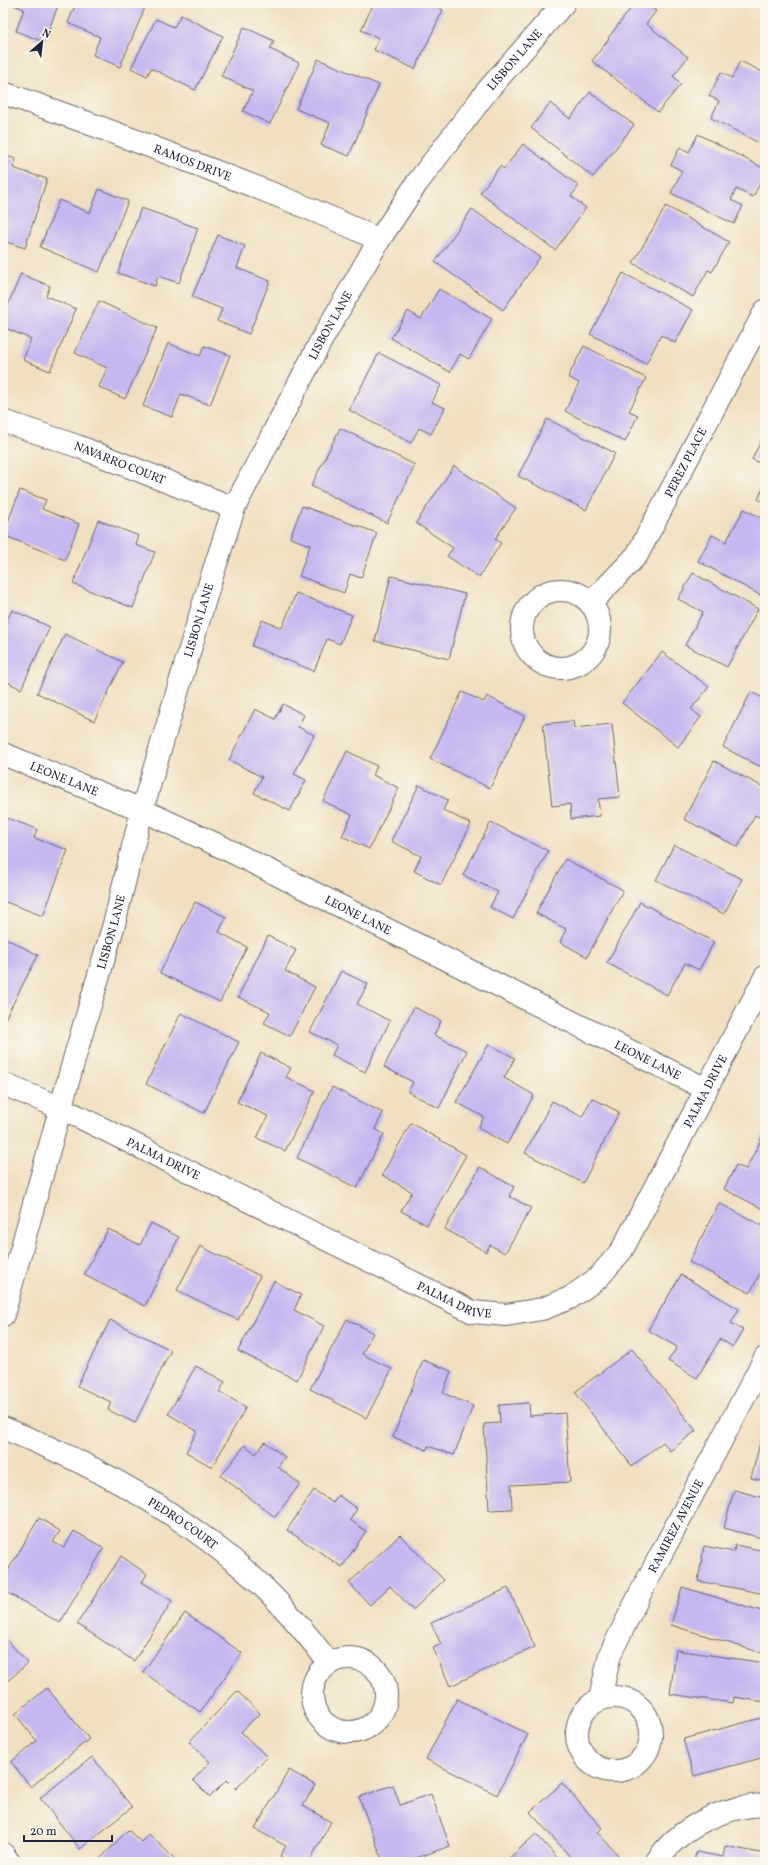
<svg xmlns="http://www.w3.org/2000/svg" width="768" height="1865" font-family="Vollkorn,serif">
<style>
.building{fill:#c6b7f0}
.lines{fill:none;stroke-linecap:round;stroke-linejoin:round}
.minor-casing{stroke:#6a646a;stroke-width:24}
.minor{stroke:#fff;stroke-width:22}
.labels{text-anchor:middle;stroke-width:3;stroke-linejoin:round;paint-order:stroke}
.street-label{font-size:12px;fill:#22223b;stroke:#fbf7ec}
</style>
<rect width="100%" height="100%" fill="#fbf7ec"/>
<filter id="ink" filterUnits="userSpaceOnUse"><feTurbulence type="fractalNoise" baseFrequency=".025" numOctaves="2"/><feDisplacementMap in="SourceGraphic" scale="8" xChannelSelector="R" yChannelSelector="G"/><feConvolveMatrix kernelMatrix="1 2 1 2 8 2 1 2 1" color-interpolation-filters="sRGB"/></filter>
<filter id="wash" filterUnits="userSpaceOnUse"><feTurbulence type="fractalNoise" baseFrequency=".012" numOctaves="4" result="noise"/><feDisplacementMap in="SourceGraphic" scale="16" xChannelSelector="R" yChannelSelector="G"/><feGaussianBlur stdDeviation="0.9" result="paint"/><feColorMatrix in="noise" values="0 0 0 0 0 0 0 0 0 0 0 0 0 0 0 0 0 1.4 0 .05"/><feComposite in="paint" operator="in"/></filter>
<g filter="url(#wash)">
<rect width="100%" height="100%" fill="#f0e0c1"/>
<g id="blocks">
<path class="building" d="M 9,3 L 59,3 L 44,42 L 16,31 L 24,9 Z
M 76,3 L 140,3 L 146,5 L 120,67 L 93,55 L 100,37 L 68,23 Z
M 374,3 L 428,3 L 443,10 L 415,69 L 374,50 L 379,38 L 361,30 Z
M 635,3 L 646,3 L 656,11 L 646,24 L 688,57 L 673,76 L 681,84 L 658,112 L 592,61 L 609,39 L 608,38 Z
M 181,15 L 223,36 L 195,90 L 151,68 L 147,76 L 131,68 L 156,19 L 174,27 Z
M 244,27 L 274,41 L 270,49 L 299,63 L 270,124 L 243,111 L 253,91 L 221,76 Z
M 318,59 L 379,85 L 349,156 L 321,145 L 330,123 L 296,109 Z
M 740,61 L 765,73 L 765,146 L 711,118 L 719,101 L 709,96 L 721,72 L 732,78 Z
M 590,92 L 634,125 L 593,177 L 531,128 L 550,103 L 570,119 Z
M 698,134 L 765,169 L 765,173 L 753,197 L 736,189 L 731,200 L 743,206 L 734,224 L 671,193 L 682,171 L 671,165 L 680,147 L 689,152 Z
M 523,144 L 579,186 L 571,196 L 586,208 L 555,250 L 480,193 L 500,166 L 504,169 Z
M 3,155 L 16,159 L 13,168 L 47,179 L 25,248 L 3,241 Z
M 99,189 L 128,201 L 99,272 L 40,247 L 59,200 L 90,213 Z
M 666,206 L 729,242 L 712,272 L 708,270 L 693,297 L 633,263 Z
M 141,208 L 198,228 L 179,283 L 158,276 L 155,286 L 118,273 Z
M 472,209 L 540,257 L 503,310 L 435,262 Z
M 218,235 L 245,246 L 237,268 L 270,281 L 249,334 L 217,321 L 222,309 L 192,297 Z
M 623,273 L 693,310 L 675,343 L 661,335 L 646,364 L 590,334 Z
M 21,274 L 50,286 L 46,296 L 76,309 L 50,371 L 23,360 L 31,339 L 3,327 L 3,316 Z
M 439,289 L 492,319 L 469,359 L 460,354 L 450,372 L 391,338 L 408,311 L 421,319 Z
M 99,301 L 157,328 L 125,399 L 99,387 L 107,368 L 75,353 Z
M 168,343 L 200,356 L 204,346 L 230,355 L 210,405 L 181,394 L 172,417 L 143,406 Z
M 584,346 L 646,378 L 629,411 L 638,415 L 625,442 L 565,411 L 579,383 L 568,377 Z
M 379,353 L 441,385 L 432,402 L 445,408 L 431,434 L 419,428 L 411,443 L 349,410 Z
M 547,419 L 615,453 L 586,510 L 518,476 Z
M 340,428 L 415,465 L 387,523 L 311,486 Z
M 765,433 L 765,466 L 752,459 Z
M 454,466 L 516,508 L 495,539 L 501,543 L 479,577 L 447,556 L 453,548 L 416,523 Z
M 765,484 L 765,503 L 758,499 Z
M 20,490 L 46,500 L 42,509 L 79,524 L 65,560 L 3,535 Z
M 302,506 L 377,533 L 361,578 L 350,574 L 344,593 L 299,576 L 310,545 L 290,538 Z
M 744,509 L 765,520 L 765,585 L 760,595 L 698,561 L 712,535 L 726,542 Z
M 98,520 L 139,536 L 136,545 L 155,552 L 133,608 L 73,584 Z
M 693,573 L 758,609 L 727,667 L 685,645 L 703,612 L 678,599 Z
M 391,576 L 465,594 L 449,659 L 375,641 Z
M 296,593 L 352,615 L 340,644 L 327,639 L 314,671 L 252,646 L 262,620 L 282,628 Z
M 12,610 L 50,627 L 21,689 L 3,680 L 3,620 L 6,622 Z
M 65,634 L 123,662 L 94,721 L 37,693 Z
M 662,652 L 709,687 L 691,709 L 701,717 L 678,747 L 622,703 Z
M 462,692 L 484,702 L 487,696 L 525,716 L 490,788 L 430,759 Z
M 751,692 L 765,699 L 765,769 L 723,747 Z
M 283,704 L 304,715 L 298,727 L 314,735 L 294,774 L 306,780 L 290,811 L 254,793 L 262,777 L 229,760 L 255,709 L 275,719 Z
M 573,721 L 574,728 L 612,724 L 620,797 L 598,799 L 600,816 L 571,819 L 570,804 L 552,806 L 543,724 Z
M 347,751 L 377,766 L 373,775 L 399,788 L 369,849 L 342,836 L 352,815 L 323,801 Z
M 714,761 L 765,788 L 765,820 L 755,815 L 738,847 L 684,819 Z
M 419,785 L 448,800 L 443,810 L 471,824 L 441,885 L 414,871 L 421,856 L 391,841 Z
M 7,818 L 37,829 L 34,838 L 68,850 L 43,916 L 3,901 L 3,829 Z
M 491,822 L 548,851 L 513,919 L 490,907 L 498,892 L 463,875 Z
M 674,845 L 742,879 L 724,914 L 656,880 Z
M 565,859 L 623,890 L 587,957 L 560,942 L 566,929 L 536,913 Z
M 195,902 L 226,917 L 219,932 L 247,947 L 220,1002 L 160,973 Z
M 640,902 L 714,942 L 699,970 L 685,963 L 667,995 L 607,963 Z
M 268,936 L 296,950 L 285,971 L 315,987 L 290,1036 L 264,1023 L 270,1012 L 238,997 Z
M 3,937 L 38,955 L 5,1019 L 3,1018 Z
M 341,971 L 368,984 L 357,1004 L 390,1021 L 365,1072 L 332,1055 L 337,1045 L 310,1032 Z
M 414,1007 L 441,1021 L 434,1035 L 467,1051 L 439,1108 L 408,1092 L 413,1082 L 384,1067 Z
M 181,1013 L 239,1042 L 204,1113 L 146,1084 Z
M 489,1044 L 515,1058 L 504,1078 L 534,1095 L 507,1144 L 478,1128 L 484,1117 L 456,1102 Z
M 261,1053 L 291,1068 L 286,1077 L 315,1091 L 285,1151 L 257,1138 L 268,1116 L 237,1102 Z
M 332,1087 L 383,1113 L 375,1129 L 384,1134 L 357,1188 L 297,1158 Z
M 592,1098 L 619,1112 L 583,1183 L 525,1153 L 552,1101 L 582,1117 Z
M 411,1123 L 466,1155 L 427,1225 L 401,1211 L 412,1192 L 382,1175 Z
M 764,1134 L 765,1134 L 765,1210 L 724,1189 L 736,1165 L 746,1169 Z
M 480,1167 L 514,1187 L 509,1196 L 531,1208 L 505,1253 L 490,1245 L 486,1252 L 445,1229 Z
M 719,1203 L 765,1227 L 765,1263 L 750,1293 L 689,1262 Z
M 151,1223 L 179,1237 L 145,1306 L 84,1275 L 108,1229 L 140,1245 Z
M 200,1246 L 260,1276 L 238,1320 L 177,1290 Z
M 681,1275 L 739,1309 L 731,1323 L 743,1330 L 733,1347 L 720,1339 L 697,1378 L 668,1361 L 677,1347 L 648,1330 Z
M 274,1281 L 301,1295 L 294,1310 L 324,1326 L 297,1380 L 238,1351 Z
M 347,1319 L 373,1333 L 362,1354 L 392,1369 L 366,1418 L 310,1389 Z
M 110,1320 L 171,1350 L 135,1423 L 108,1410 L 111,1402 L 77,1386 Z
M 632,1349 L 696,1431 L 670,1451 L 663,1442 L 632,1466 L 575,1392 Z
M 423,1360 L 451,1371 L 443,1393 L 473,1406 L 454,1455 L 428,1446 L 427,1450 L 393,1437 Z
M 196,1366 L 225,1382 L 219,1392 L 246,1407 L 212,1467 L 186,1452 L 197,1431 L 168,1414 Z
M 529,1403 L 530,1416 L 565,1413 L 570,1482 L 511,1485 L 512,1509 L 489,1510 L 484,1424 L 500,1423 L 499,1405 Z
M 761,1439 L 765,1440 L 765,1481 L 751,1478 Z
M 265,1442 L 285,1457 L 278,1467 L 300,1484 L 275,1517 L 221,1476 L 245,1445 L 256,1454 Z
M 314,1490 L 333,1503 L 338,1495 L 357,1509 L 350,1520 L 366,1531 L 342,1567 L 287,1530 Z
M 734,1490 L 765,1498 L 765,1539 L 724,1528 Z
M 39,1518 L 60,1531 L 53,1542 L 64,1548 L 74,1531 L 104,1548 L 60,1623 L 3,1590 L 3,1579 Z
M 400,1535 L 444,1580 L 413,1610 L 390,1586 L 370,1605 L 349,1583 Z
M 735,1545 L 765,1551 L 765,1594 L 698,1581 L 704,1546 L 734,1552 Z
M 121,1556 L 147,1574 L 142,1582 L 172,1601 L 134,1661 L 77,1624 Z
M 682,1587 L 765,1612 L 765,1654 L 671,1625 Z
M 508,1588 L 535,1647 L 450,1686 L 433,1648 L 441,1644 L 431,1623 Z
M 185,1613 L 242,1653 L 200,1712 L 143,1672 Z
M 3,1636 L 28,1663 L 3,1685 Z
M 676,1650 L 765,1663 L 765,1702 L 734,1697 L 733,1703 L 670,1694 Z
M 47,1688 L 89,1739 L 31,1787 L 11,1762 L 37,1741 L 15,1714 Z
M 237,1691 L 260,1713 L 241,1732 L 267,1757 L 236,1789 L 227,1780 L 210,1797 L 193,1780 L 210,1762 L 189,1742 Z
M 457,1699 L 528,1734 L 497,1795 L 426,1759 Z
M 765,1717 L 765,1757 L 694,1776 L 683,1739 Z
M 92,1757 L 132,1807 L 80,1849 L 40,1798 Z
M 289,1770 L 315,1785 L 303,1806 L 331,1822 L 309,1862 L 291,1862 L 280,1856 L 286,1846 L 255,1829 Z
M 562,1783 L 602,1828 L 597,1832 L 619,1856 L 612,1862 L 575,1862 L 530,1812 Z
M 393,1785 L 400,1805 L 431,1794 L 450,1846 L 405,1862 L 383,1862 L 359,1797 Z
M 128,1830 L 141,1842 L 149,1834 L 178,1862 L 97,1862 Z
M 536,1834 L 561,1862 L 505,1862 Z
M 725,1846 L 765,1854 L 765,1862 L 694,1862 L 696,1852 L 723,1857 Z"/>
</g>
</g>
<g filter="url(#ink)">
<use href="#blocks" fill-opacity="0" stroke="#6a646a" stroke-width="1"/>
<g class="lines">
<g class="minor-casing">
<g id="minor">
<path id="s1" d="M 3,93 C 66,114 129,138 191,162 C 254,186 317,210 379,240"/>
<path id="s2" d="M 3,421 L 77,446 L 234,508"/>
<circle cx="561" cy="629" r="39"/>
<path id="s3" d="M 591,603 L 637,555 L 765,311"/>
<path id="s4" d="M 3,754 L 142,810 L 224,848 L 706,1089"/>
<path id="s5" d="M 3,1084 L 61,1108 L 473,1312 L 506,1315 L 542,1309 L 570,1298 L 598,1278 L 622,1250 L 765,977"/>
<path id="s6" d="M 3,1315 L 75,1056 L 114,924 L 142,810 L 211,579 L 234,508 L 322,339 L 379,240 L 417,183 L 487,91 L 564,3"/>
<path id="s7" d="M 3,1428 C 94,1464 184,1514 257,1581 C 283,1605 307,1634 329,1663"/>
<circle cx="349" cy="1695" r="37"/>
<circle cx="614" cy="1734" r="37"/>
<path id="s8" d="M 600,1699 L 610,1654 L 642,1590 L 765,1358"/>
<path d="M 3,1854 L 9,1862"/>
<path d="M 656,1862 C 679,1827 723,1806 765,1805"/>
</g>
</g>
<use href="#minor" class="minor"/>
</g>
</g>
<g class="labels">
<g class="street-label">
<text dy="4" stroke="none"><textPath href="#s6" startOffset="1370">LISBON LANE</textPath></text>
<text dy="4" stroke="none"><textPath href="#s1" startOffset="202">RAMOS DRIVE</textPath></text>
<text dy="4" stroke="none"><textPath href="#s6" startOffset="1046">LISBON LANE</textPath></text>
<text dy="4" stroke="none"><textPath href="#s3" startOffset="171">PEREZ PLACE</textPath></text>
<text dy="4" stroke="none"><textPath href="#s2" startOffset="124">NAVARRO COURT</textPath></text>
<text dy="4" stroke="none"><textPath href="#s6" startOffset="722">LISBON LANE</textPath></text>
<text dy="4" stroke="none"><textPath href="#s4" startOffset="66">LEONE LANE</textPath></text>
<text dy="4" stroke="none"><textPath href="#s4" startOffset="390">LEONE LANE</textPath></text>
<text dy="4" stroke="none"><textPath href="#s6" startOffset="398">LISBON LANE</textPath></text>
<text dy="4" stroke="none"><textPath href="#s4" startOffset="714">LEONE LANE</textPath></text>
<text dy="4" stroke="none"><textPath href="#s5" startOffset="873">PALMA DRIVE</textPath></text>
<text dy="4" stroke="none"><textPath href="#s5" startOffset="177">PALMA DRIVE</textPath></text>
<text dy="4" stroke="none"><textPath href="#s5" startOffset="501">PALMA DRIVE</textPath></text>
<text dy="4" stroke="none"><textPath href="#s7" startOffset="204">PEDRO COURT</textPath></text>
<text dy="4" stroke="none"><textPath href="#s8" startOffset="190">RAMIREZ AVENUE</textPath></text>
</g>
</g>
<rect width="768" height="1865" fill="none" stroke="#fbf7ec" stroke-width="16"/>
<g transform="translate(42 42) rotate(28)" stroke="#fbf7ec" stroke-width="3" paint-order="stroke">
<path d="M0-3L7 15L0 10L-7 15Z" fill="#22223b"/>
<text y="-6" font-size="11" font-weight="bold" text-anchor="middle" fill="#22223b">N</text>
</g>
<path d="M24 1835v6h88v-6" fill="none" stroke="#22223b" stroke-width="2"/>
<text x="30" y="1835" font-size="12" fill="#22223b" stroke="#fbf7ec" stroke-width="3" paint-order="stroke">20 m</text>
</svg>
